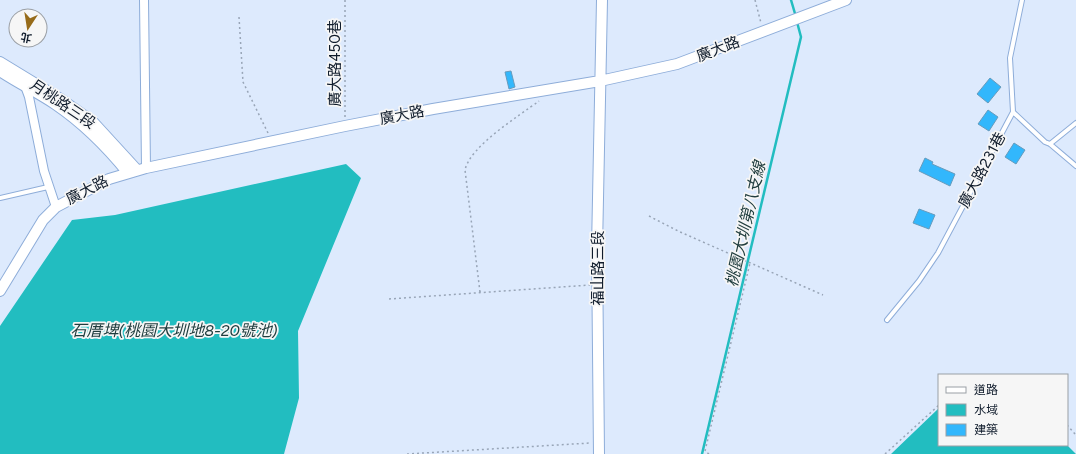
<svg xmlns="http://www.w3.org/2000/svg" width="1076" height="454" font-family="Figtree,'Noto Sans TC',sans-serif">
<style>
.water{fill:#22bdc0}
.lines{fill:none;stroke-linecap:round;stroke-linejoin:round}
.stream{stroke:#22bdc0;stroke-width:2.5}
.building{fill:#32b7fc;stroke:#679bbc}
.service-casing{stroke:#8eadd9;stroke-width:6}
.minor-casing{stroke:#8eadd9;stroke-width:10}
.tertiary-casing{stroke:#8eadd9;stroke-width:12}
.path{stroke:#98a5b7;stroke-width:1.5;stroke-dasharray:2 3;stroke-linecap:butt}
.service{stroke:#fff;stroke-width:4}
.minor{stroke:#fff;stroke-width:8}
.tertiary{stroke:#fff;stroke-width:10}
.labels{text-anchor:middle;stroke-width:3.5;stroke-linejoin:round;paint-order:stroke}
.street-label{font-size:15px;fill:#101c2c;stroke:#f6f6f6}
.water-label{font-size:16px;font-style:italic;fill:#213e3f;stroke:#f6f6f6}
</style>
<rect width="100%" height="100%" fill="#ddeafd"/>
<path class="water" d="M 346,164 L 361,178 L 298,331 L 299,398 L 284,454 L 0,454 L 0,326 L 72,220 L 115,215 Z
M 939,408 L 939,445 L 1067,445 L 1076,454 L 891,454 Z"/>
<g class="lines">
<path class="stream" d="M 791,0 L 796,17
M 702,454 L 801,37 L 797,22"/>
</g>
<path class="building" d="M 511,71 L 515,87 L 509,89 L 505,72 Z
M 990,78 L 1001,87 L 988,103 L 977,94 Z
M 988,110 L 998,117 L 989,131 L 978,124 Z
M 1014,143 L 1025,150 L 1016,164 L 1005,157 Z
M 925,158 L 933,162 L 932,164 L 955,174 L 950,186 L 919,171 Z
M 919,209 L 935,215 L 929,229 L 913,223 Z"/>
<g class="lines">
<g class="service-casing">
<path id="service" d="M 1013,112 L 1045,142 L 1050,144 L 1076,166
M 1050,144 L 1076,123
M 0,198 L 48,187
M 887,320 L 919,281 L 938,253 L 1013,112 L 1010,58 L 1022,0"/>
</g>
<g class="minor-casing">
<path id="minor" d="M 144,0 L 146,168
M 26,85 L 25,86 L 29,97 L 44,171 L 56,207"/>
</g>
<g class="tertiary-casing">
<path id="tertiary" d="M 0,62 L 59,98 L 93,122 L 137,170
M 0,71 C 18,83 37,92 55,104 C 83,123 107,147 128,173
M 0,291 L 43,220 L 56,207 L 109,179 L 146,168 L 345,126 L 433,109 L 600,81 L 677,64 L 846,0
M 599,454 L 597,248 L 602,0"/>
</g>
<path class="path" d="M 345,0 L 345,118
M 755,0 L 761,23
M 239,17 L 243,82 L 268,133
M 649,216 L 678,231 L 823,295
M 480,292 L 465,170 C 470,146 519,116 539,101
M 389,299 L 590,285
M 1067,425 L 1076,435
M 407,454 L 590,443
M 709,454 L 705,451 L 750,263
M 885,454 L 939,405"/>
<use href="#service" class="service"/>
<use href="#minor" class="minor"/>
<use href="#tertiary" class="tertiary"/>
</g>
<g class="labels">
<g class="street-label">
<text transform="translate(718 49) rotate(-21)" y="5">廣大路</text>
<text transform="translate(335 63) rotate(-90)" y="5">廣大路450巷</text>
<text transform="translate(63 104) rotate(34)" y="5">月桃路三段</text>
<text transform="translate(402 115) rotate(-11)" y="5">廣大路</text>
<text transform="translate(982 170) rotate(-62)" y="5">廣大路231巷</text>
<text transform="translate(87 190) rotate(-27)" y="5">廣大路</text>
<text transform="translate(598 268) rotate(-90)" y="5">福山路三段</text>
</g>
<g class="water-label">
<text transform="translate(745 224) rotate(-77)" y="6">桃園大圳第八支線</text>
<text x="174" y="336">石厝埤(桃園大圳地8-20號池)</text>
</g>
</g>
<rect x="938" y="374" width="130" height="72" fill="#f6f6f6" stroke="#9a9fa5"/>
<rect x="946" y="387" width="20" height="6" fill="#ffffff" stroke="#9a9fa5"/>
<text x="974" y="394" font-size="12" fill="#101c2c">道路</text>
<rect x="946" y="404" width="20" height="12" fill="#22bdc0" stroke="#9a9fa5"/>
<text x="974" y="414" font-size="12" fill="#101c2c">水域</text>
<rect x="946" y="424" width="20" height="12" fill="#32b7fc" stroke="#9a9fa5"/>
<text x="974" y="434" font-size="12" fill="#101c2c">建築</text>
<g transform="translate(28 28) rotate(192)"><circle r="19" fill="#f6f6f6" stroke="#9a9fa5"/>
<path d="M0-3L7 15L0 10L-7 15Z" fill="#976b19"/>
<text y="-6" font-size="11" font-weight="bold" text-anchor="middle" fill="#101c2c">北</text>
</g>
</svg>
